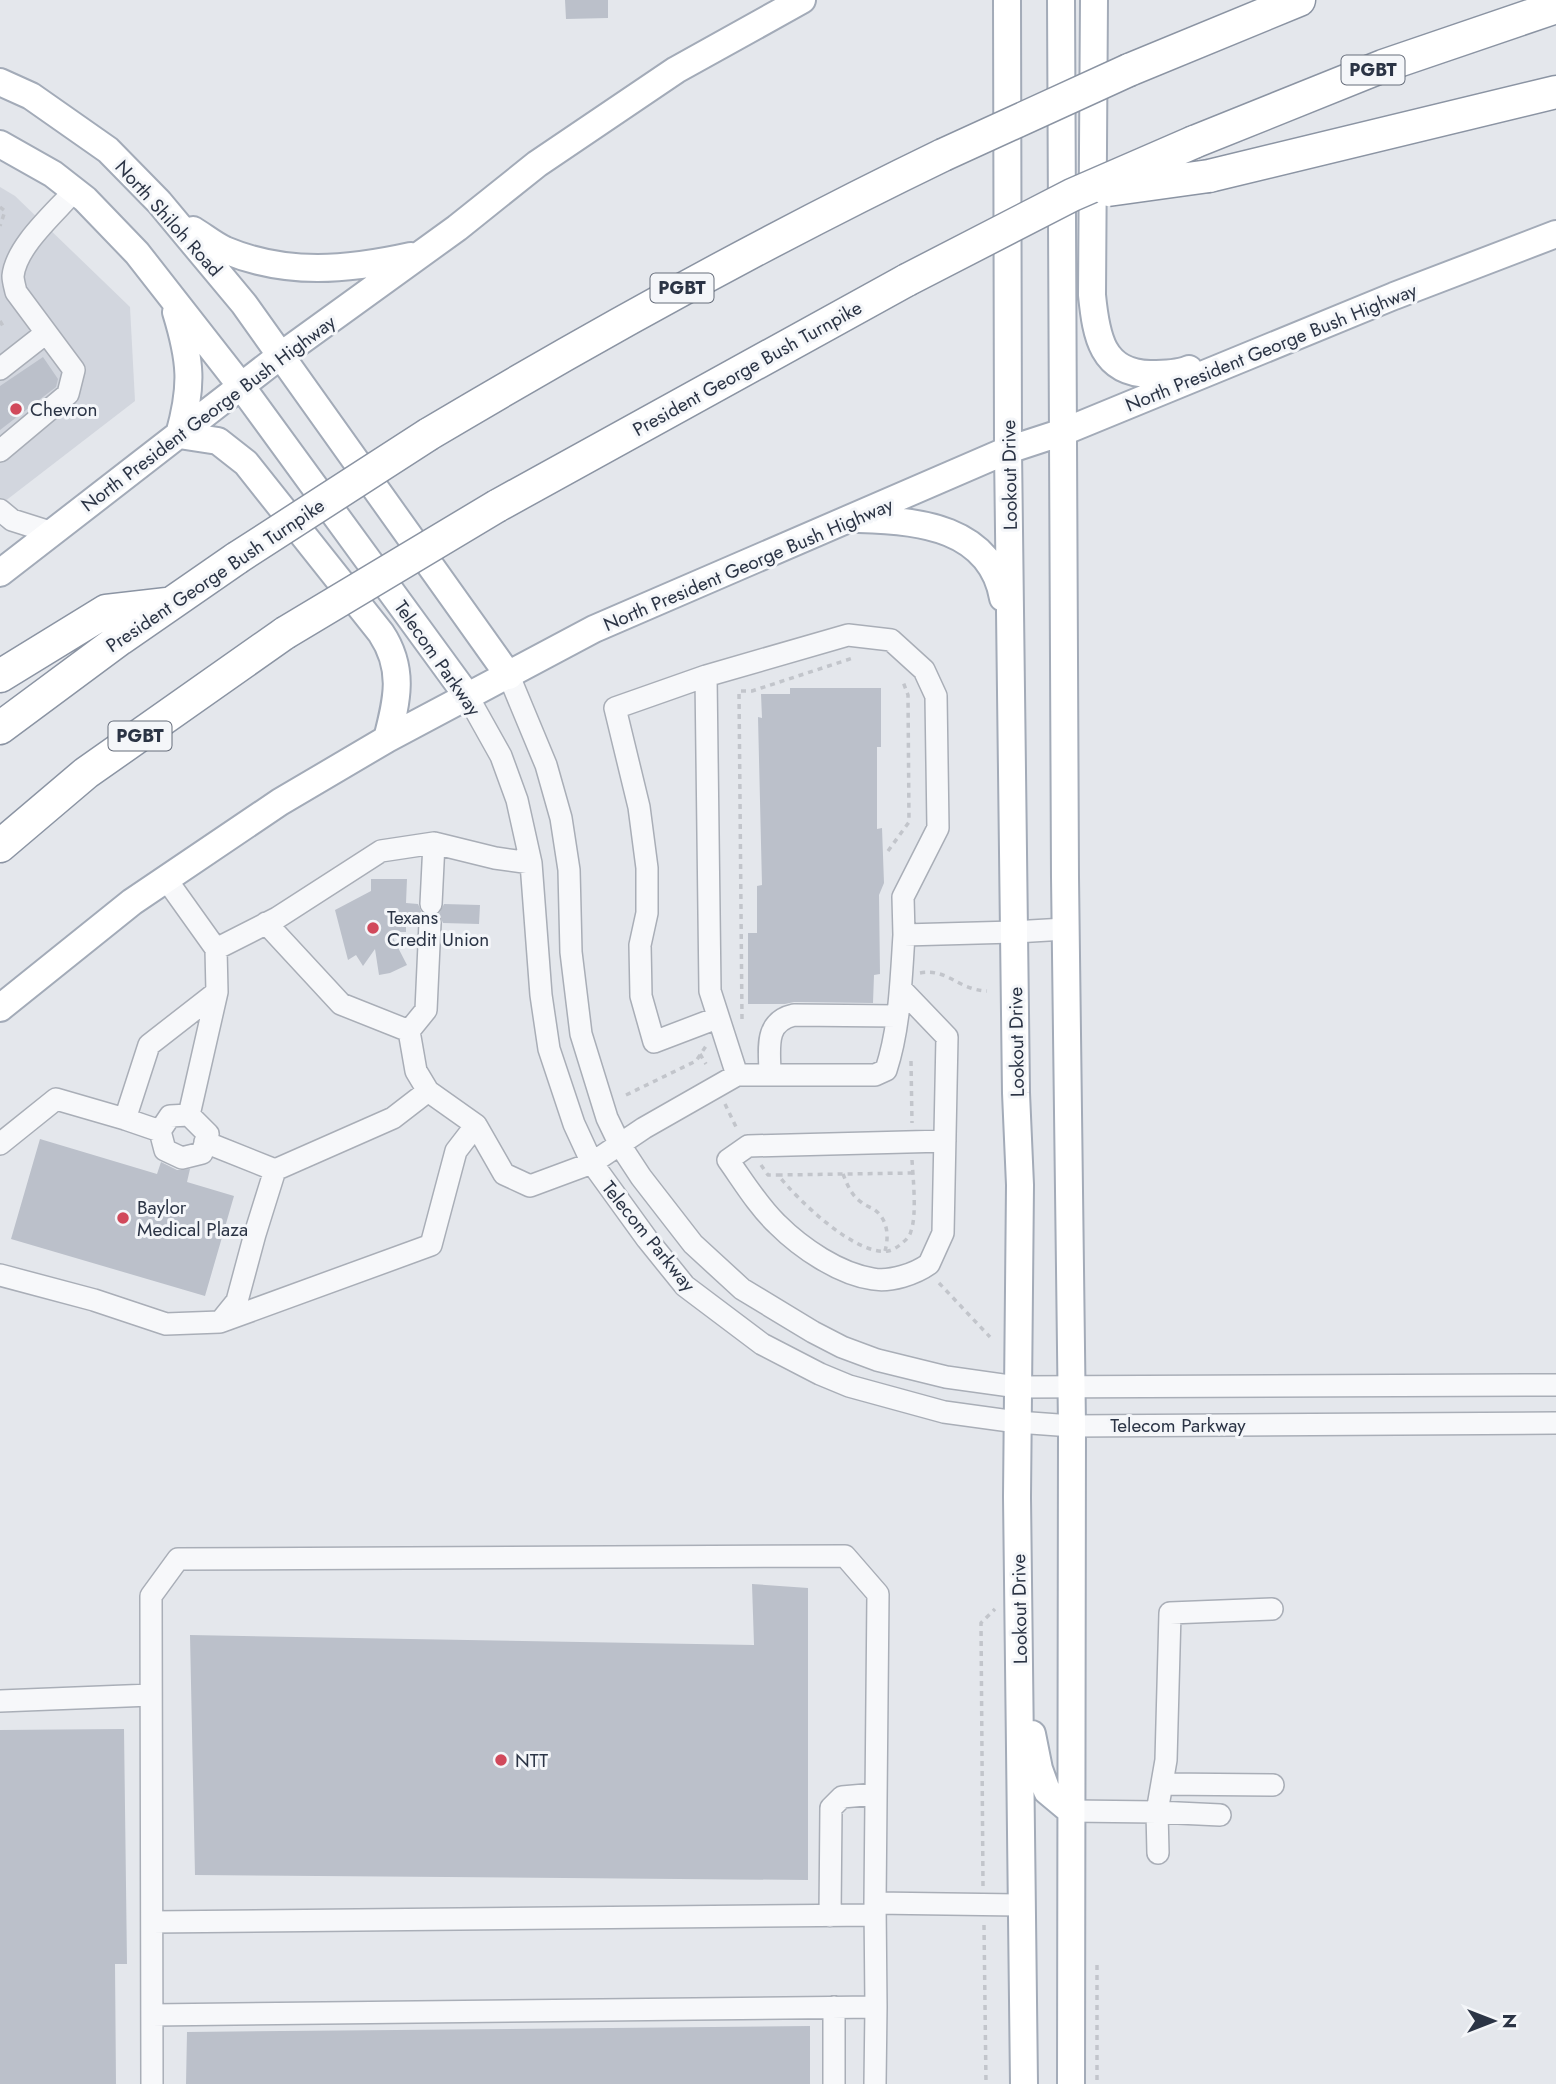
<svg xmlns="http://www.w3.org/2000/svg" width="1556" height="2084" font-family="Jost,sans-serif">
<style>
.built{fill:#d2d6de}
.building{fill:#bbc0ca}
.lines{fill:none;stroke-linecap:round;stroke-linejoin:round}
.minor-casing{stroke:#a9aeb7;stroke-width:24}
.major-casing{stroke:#a3abb8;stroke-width:30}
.highway-casing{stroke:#8b94a3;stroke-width:35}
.path{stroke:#c2c5cb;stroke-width:3.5;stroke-dasharray:5 5;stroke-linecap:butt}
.minor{stroke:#f7f8fa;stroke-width:21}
.major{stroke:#fff;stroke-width:26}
.highway{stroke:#fff;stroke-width:32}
.highway-bridge-casing{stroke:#8b94a3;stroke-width:35;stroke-linecap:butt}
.highway-bridge{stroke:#fff;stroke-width:32}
.poi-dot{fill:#d1495b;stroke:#f4f6f9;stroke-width:2.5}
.labels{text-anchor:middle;stroke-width:6;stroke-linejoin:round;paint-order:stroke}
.shield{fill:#f4f6f9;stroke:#676e7b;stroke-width:2}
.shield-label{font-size:18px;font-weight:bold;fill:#2b3445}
.street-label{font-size:19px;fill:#2b3445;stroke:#f4f6f9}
.poi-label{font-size:19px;fill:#2b3445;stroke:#f4f6f9;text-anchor:start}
</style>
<rect width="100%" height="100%" fill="#e4e7ec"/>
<path class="built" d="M 0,187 L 15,196 L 130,307 L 135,401 L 0,505 Z"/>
<path class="building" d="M 565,0 L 608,0 L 608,18 L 566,19 Z
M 43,357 L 58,379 L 56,387 L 0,430 L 0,386 Z
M 790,688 L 881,688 L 881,747 L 877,747 L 877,829 L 882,828 L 884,883 L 879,895 L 880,974 L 874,975 L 873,1003 L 794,1002 L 785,1004 L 748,1004 L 748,933 L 757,933 L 757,886 L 762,885 L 758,717 L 762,718 L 761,694 L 790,694 Z
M 371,879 L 407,879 L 406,903 L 418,904 L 422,913 L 417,923 L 406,923 L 406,932 L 390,932 L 407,965 L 390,973 L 379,975 L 375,949 L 363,966 L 356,955 L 348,960 L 335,910 L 371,891 Z
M 444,904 L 480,905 L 479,924 L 443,923 L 439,914 Z
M 40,1139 L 157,1174 L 161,1162 L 177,1170 L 190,1169 L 187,1182 L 234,1196 L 205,1296 L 11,1239 Z
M 752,1584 L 808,1588 L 808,1880 L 195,1875 L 190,1635 L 754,1645 Z
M 124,1729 L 127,1964 L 115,1964 L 116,2084 L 0,2084 L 0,1730 Z
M 810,2026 L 810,2084 L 186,2084 L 187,2032 Z"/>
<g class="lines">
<g class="minor-casing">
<path id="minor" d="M 0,369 L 46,333
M 0,451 L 68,394 L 74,370 L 16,292 C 15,287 13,281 13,276 C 16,246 55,213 74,191
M 0,510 L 12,520 L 53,533
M 509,676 L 546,765 L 561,818 L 569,870 L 571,952 L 581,1034 L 607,1118 L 620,1145 L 641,1177 L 693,1244 L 742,1289 L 813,1332 L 842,1347 L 877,1360 L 946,1377 L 1018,1387 L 1556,1385
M 706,676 L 615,708 L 639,807 L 647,868 L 647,913 L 640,945 L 641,996 L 654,1042 L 717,1018
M 468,697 L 501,756 L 517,800 L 531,863 L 541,995 L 549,1049 L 574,1124 L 592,1163 L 647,1239 L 685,1286 L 762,1344 L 820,1374 L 849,1386 L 944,1412 L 1017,1422 L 1072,1426 L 1556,1423
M 166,879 L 216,949
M 431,904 L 434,843
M 266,923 L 341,1004 L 409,1031 L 416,1071 L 428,1091 L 476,1125 L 504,1174 L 530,1186 L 592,1163 L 644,1128 L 737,1075 L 875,1075 L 886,1070 C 900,1027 901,980 904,935 L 1014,932 L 1065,929
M 901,989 L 947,1037 L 943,1233 L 929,1264 C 915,1274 891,1282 873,1279 C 839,1274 801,1248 777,1224 C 758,1206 743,1181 728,1160 L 748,1146 L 945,1141
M 409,1031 L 426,1010 L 430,923
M 737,1075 L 710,991 L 706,676 L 848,635 L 891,640 L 924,670 L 936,696 L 938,828 L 903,897 L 904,935
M 770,1075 C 770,1050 763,1022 794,1015 L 897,1016
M 189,1115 L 208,1134 L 202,1153 L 182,1158 L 165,1150 L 160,1131 L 170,1116 L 189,1115 L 217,992 L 216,949 L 277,918 L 381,851 L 434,843 L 495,858 L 531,863
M 125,1119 L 149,1045 L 217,992
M 0,1144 L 56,1099 L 125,1119 L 160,1131
M 275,1170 L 393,1118 L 428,1091
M 0,1275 L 94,1300 L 166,1324 L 220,1322 L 237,1301 L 255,1234 L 275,1170 L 205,1142
M 220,1322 L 431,1245 L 456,1151 L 476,1125
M 0,1701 L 151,1695
M 1162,1784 L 1273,1785
M 1071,1811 L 1157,1812 L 1158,1853
M 1220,1815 L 1157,1812 L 1166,1760 L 1170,1613 L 1272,1609
M 830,1916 L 831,1808 L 842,1797 L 876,1794
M 152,1922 L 875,1915
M 152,2015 L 876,2007 L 875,1903
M 152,2084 L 151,1596 L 178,1559 L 845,1556 L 878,1594 L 875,1903 L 1022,1905
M 834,2084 L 834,2007
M 875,2084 L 876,2007"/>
</g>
<g class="major-casing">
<path id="major" d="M 1007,0 L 1008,450 L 1016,1093 L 1020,1185 L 1017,1497 L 1024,2084
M 1061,0 L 1065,877 L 1072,1426 L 1071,2084
M 1094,0 L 1092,295 C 1096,336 1102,373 1150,374 C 1163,374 1177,374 1189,369
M 0,82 L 31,96 L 108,150 L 159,202 L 244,304 L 509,676
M 0,144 L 53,174 L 85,199 L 137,253 L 241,386 L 468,697
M 193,230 C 203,236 214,245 225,250 C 287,276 348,270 411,256
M 176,312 C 191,361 193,386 179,435 L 218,441 L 246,463 L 381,633 C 405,669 397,700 387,739
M 859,519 C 918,520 991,528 1003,598
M 0,573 L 280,356 L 457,228 L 537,164 L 676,70 L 802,0
M 0,1008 L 132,902 L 280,802 L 387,739 L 594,629 L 1008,450 L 1063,432 L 1394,296 L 1556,234
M 1032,1734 L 1039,1769 L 1047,1791 L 1071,1811"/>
</g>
<g class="highway-casing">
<path id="highway" d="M 1129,70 L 1299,0
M 1194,142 L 1383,66 L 1556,7
M 1209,176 L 1556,92
M 429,434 C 597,334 767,240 943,155
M 497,506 L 907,280
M 0,676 L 106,611 L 167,604
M 0,728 L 120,639 L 237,558
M 0,846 L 86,773 L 285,633"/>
</g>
<path class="path" d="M 0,207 L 5,211 L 0,226
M 0,321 L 3,326 L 0,329
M 888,851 L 909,822 L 908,695 L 902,679
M 920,973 C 948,968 958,990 987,991
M 742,1019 L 739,691 L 752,691 L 853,658
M 700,1054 L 706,1064
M 911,1061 L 912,1123
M 626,1095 L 696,1061 L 706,1046
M 725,1104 L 737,1129
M 912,1160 C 913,1177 917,1215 911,1231 C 910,1236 906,1240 902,1243 C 898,1247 893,1250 888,1251 C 855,1256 797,1199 778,1175 L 912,1173
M 761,1165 L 768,1175 L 778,1175
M 843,1174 C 847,1184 851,1195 861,1202 C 865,1206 871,1207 875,1210 C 888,1220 889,1237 885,1251
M 939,1283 L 990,1337
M 983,1886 L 981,1623 L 995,1609
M 984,1925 L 986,2084
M 1097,1965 L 1097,2084"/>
<use href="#minor" class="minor"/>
<use href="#major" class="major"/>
<use href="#highway" class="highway"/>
<g class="highway-bridge-casing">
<path id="highway-bridge" d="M 943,155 L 1129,70
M 1108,190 L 1209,176
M 907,280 L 1072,195 L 1194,142
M 237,558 L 429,434
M 285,633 L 497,506"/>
</g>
<use href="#highway-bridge" class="highway-bridge"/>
</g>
<g class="poi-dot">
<circle cx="16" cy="409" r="7"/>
<circle cx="373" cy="928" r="7"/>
<circle cx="123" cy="1218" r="7"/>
<circle cx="501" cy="1760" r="7"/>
</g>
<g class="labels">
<g class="shield">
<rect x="1341.5" y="55.5" width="63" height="29" rx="5"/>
<rect x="650.5" y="273.5" width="63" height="29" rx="5"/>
<rect x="108.5" y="721.5" width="63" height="29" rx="5"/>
</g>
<g class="shield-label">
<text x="1373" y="76">PGBT</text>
<text x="682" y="294">PGBT</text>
<text x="140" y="742">PGBT</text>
</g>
<g class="street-label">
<text transform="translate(169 218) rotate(48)" y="7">North Shiloh Road</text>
<text transform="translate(1271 347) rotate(-22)" y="7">North President George Bush Highway</text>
<text transform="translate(747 368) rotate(-29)" y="7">President George Bush Turnpike</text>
<text transform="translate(208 413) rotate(-37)" y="7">North President George Bush Highway</text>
<text transform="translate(1009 475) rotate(-91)" y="7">Lookout Drive</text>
<text transform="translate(748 564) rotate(-23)" y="7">North President George Bush Highway</text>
<text transform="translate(215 575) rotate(-34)" y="7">President George Bush Turnpike</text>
<text transform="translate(438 658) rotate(55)" y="7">Telecom Parkway</text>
<text transform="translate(1016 1042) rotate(-91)" y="7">Lookout Drive</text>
<text transform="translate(649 1236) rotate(51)" y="7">Telecom Parkway</text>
<text x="1178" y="1432">Telecom Parkway</text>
<text transform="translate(1019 1609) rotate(-91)" y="7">Lookout Drive</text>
</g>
<g class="poi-label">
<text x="30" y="416">Chevron</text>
<text x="387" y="924">Texans<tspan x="387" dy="22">Credit Union</tspan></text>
<text x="137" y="1214">Baylor<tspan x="137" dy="22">Medical Plaza</tspan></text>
<text x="515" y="1767">NTT</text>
</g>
</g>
<g transform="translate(1493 2021) rotate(90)" stroke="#f4f6f9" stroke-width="5" paint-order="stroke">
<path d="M0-5L12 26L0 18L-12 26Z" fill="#2b3445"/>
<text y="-10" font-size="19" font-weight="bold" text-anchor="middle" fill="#2b3445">N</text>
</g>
</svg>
